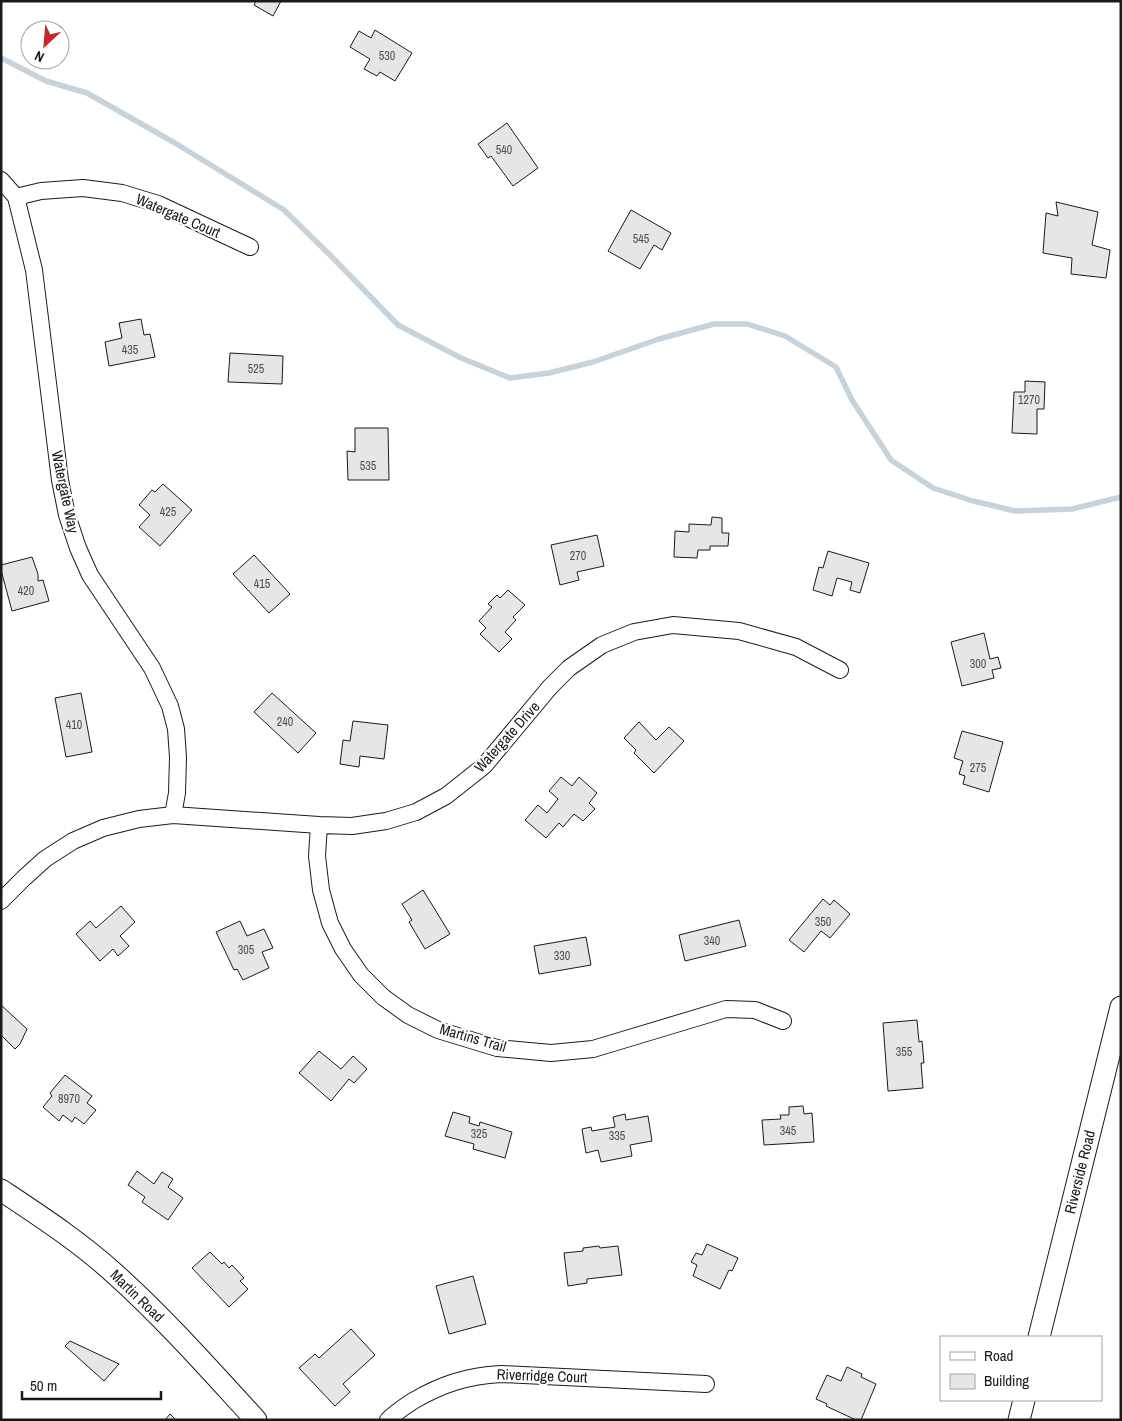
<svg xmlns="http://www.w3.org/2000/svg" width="1122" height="1421" font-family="'Archivo Narrow',sans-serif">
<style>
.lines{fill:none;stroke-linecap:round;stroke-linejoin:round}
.stream{stroke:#c6d2dc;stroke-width:5.5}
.building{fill:#e6e6e6;stroke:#1a1a1a}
.minor-casing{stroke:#1a1a1a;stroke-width:18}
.tertiary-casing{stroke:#1a1a1a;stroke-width:23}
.minor{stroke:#fff;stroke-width:16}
.tertiary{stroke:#fff;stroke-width:21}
.labels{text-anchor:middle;stroke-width:4;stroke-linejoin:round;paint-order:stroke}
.number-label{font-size:12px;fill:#4d4d4d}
.street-label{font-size:15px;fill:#1a1a1a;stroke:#fff}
</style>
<rect width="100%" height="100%" fill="#fff"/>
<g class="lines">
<path class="stream" d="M 1,58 L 46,81 L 87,93 L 175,143 L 284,210 L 332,257 L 398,325 L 461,358 L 510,378 L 549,373 L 593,362 L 659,339 L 714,324 L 747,324 L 785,336 L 836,367 L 852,400 L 891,460 L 933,488 L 973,501 L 1015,511 L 1072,509 L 1121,497"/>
</g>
<path class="building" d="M 256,1 L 281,1 L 273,16 L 254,5 Z
M 375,30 L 412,53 L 395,81 L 380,72 L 377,76 L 364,69 L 370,59 L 350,47 L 359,31 L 371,38 Z
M 507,123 L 538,168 L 513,186 L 491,156 L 488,158 L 478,144 Z
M 1056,202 L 1098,212 L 1092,245 L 1110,250 L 1106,278 L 1071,274 L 1072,258 L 1043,253 L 1046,213 L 1058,216 Z
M 631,210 L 671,233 L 662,250 L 654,245 L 640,269 L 608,251 Z
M 141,319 L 144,335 L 150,334 L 155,357 L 109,366 L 105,342 L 122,338 L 119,323 Z
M 230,353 L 283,356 L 282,384 L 228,382 Z
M 1025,381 L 1045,382 L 1044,409 L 1037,409 L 1037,434 L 1012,433 L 1014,392 L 1025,392 Z
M 355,428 L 388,428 L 389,480 L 348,480 L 347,451 L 355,452 Z
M 163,484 L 192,510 L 160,546 L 139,527 L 150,515 L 139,505 L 152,490 L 155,492 Z
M 712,517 L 722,518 L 722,533 L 729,533 L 728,546 L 710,546 L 710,550 L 698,550 L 697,558 L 674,557 L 675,531 L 689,532 L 689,524 L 711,525 Z
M 597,535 L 604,566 L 577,572 L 579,580 L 560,585 L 551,545 Z
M 828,551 L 869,563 L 860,593 L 850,590 L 852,582 L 837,578 L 832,596 L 813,590 L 819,567 L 823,568 Z
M 254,555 L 290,594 L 269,613 L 233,574 Z
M 32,557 L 38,574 L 38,581 L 43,580 L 49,601 L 12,611 L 1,570 L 1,565 Z
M 508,590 L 525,605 L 513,617 L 516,620 L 505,632 L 512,639 L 499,652 L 480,634 L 486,628 L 479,621 L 492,607 L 488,604 L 497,595 L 500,598 Z
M 984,633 L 990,659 L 998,657 L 1001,668 L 992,670 L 994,678 L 962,686 L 951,642 Z
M 81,693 L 92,752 L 66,757 L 55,698 Z
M 272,693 L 316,733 L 298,753 L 254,712 Z
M 353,721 L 388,725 L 384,759 L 360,756 L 359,767 L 340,764 L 343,740 L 350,741 Z
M 639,722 L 656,740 L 669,727 L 684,741 L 654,773 L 634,753 L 636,750 L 624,738 Z
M 962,731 L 1003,742 L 989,792 L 963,784 L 965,776 L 959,774 L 963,761 L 954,758 Z
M 561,777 L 572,786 L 579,777 L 597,793 L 589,803 L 595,809 L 583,821 L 574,814 L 563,827 L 559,823 L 546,838 L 525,820 L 538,805 L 547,813 L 558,799 L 549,791 Z
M 423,890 L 450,934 L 425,949 L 409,922 L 412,920 L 402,904 Z
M 823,899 L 830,905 L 834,900 L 850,914 L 830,938 L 821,931 L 804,952 L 789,940 Z
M 121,906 L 135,922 L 120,936 L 129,946 L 118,956 L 113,949 L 100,961 L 76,934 L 90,921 L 96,928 Z
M 739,920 L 746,946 L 685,961 L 679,935 Z
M 240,921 L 247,936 L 264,929 L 273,948 L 262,952 L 269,968 L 243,980 L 237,969 L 234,970 L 216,932 Z
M 586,937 L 591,965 L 539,974 L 534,946 Z
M 1,1005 L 27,1029 L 20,1044 L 15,1049 L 1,1035 Z
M 917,1020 L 919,1042 L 922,1041 L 924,1063 L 921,1063 L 923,1088 L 888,1091 L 883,1023 Z
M 319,1051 L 341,1069 L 353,1056 L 367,1069 L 354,1083 L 349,1079 L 331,1101 L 299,1073 Z
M 65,1075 L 92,1096 L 87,1103 L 96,1110 L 84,1124 L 75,1117 L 72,1122 L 63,1115 L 59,1121 L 43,1107 L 52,1096 L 50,1093 Z
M 803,1106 L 804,1114 L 812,1113 L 814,1142 L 764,1145 L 762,1120 L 781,1119 L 780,1115 L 789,1115 L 789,1107 Z
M 453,1112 L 470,1117 L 469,1123 L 479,1126 L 480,1122 L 512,1132 L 505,1158 L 473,1149 L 474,1144 L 445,1136 Z
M 625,1114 L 626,1120 L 648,1116 L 652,1141 L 630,1145 L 632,1156 L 601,1162 L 598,1150 L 586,1153 L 582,1129 L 591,1127 L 592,1131 L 615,1127 L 613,1117 Z
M 137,1171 L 154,1184 L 162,1172 L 173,1179 L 168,1187 L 183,1198 L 168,1220 L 142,1202 L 145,1197 L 128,1185 Z
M 707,1244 L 738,1258 L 732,1271 L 729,1270 L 720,1289 L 693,1276 L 697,1265 L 691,1262 L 696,1253 L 702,1255 Z
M 599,1246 L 600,1248 L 618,1246 L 622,1275 L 587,1279 L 587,1283 L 568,1286 L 564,1253 L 583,1251 L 583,1248 Z
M 210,1252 L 222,1264 L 224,1262 L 229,1268 L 232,1265 L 244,1278 L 240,1281 L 248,1289 L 229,1307 L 192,1268 Z
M 473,1276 L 486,1324 L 449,1334 L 436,1286 Z
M 351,1329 L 375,1355 L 343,1384 L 350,1392 L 335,1406 L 299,1368 L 315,1354 L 319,1358 Z
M 70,1341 L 119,1364 L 104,1381 L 65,1346 Z
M 847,1367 L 862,1374 L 861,1377 L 876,1384 L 861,1420 L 856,1420 L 826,1406 L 827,1404 L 816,1399 L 827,1375 L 841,1381 Z
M 170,1414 L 176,1420 L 165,1420 Z"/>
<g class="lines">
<g class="minor-casing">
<path id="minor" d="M 1,180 L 16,197 L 34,270 L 60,480 L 67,515 L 78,548 L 90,575 L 152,668 L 170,706 L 176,729 L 178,757 L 177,793 L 173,815
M 16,197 L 41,191 L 83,188 L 122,193 L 158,204 L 250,247
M 319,825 L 317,856 L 321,890 L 330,923 L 343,949 L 361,975 L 383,997 L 408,1015 L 438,1030 L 497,1048 L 551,1053 L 593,1049 L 726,1009 L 755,1010 L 783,1021
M 1,901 L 24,878 L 45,859 L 73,841 L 103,828 L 139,819 L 173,815 L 319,825 L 352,826 L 386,821 L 416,812 L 446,796 L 484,766 L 550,687 L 569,668 L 602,645 L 634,632 L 673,625 L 739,631 L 796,647 L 840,670
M 388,1420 C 396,1412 404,1407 413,1401 C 442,1384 467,1376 501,1374 L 706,1384"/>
</g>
<g class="tertiary-casing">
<path id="tertiary" d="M 1,1190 C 40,1216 80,1242 115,1274 C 165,1319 210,1370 256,1420
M 1039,1337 L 1121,1007
M 1019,1420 L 1024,1400"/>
</g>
<use href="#minor" class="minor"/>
<use href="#tertiary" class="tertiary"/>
</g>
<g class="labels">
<g class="number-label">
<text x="387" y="60">530</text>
<text x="504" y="154">540</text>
<text x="641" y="243">545</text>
<text x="130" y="354">435</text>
<text x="256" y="373">525</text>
<text x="1029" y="404">1270</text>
<text x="368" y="470">535</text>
<text x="168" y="516">425</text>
<text x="578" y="560">270</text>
<text x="262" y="588">415</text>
<text x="26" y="595">420</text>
<text x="978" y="668">300</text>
<text x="285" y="726">240</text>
<text x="74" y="729">410</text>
<text x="978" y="772">275</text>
<text x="823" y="926">350</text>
<text x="712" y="945">340</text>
<text x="246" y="954">305</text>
<text x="562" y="960">330</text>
<text x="904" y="1056">355</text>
<text x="69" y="1103">8970</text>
<text x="788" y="1135">345</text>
<text x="479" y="1138">325</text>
<text x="617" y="1140">335</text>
</g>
<g class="street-label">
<text transform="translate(178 216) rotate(23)" y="5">Watergate Court</text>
<text transform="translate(65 492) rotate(78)" y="5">Watergate Way</text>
<text transform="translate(507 737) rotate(-48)" y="5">Watergate Drive</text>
<text transform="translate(473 1038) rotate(16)" y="5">Martins Trail</text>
<text transform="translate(1080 1172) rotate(-76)" y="5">Riverside Road</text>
<text transform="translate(137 1296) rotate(44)" y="5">Martin Road</text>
<text transform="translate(542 1376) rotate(2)" y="5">Riverridge Court</text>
</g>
</g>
<rect width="1122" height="1421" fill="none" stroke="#1a1a1a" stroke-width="5"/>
<rect x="940" y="1336" width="162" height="65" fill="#ffffff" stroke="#a3a3a3"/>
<rect x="950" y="1352" width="25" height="8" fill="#ffffff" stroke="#a3a3a3"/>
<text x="984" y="1361" font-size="15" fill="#1a1a1a">Road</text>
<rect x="950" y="1374" width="25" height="15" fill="#e6e6e6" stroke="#a3a3a3"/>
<text x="984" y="1386" font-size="15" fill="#1a1a1a">Building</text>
<g transform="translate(45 45) rotate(206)"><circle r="24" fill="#ffffff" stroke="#a3a3a3"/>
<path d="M0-4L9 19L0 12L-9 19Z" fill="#c62828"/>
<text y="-8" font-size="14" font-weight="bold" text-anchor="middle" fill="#1a1a1a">N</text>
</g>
<path d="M22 1391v8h139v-8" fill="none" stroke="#1a1a1a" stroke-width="2.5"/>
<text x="30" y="1391" font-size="15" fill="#1a1a1a" stroke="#ffffff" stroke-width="4" paint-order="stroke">50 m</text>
</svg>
